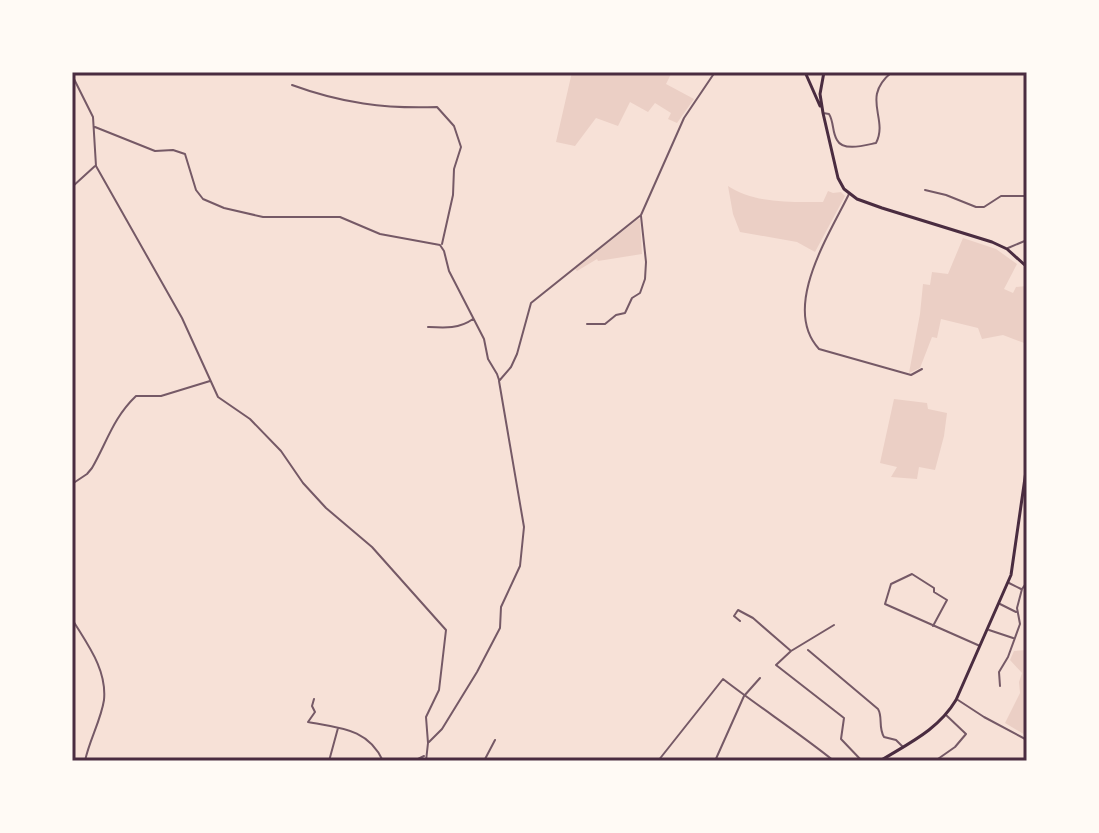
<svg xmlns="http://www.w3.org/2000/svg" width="1099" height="833" font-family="'DM Sans',sans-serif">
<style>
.green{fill:#ebcfc5}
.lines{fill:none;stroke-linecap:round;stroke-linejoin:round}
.minor{stroke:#755966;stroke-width:2}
.secondary{stroke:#4a2c40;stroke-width:3}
.neatline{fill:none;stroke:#4a2c40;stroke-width:3}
</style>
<rect width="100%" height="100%" fill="#f7e1d7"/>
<path class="green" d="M 572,72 L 672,72 L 666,84 L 694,99 L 677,123 L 668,119 L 671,113 L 655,103 L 648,112 L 630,102 L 618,126 L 596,118 L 575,146 L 556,142 Z
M 728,186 C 755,204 793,202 823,202 L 828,191 L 833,193 L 841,192 L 845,196 L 815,252 L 797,242 L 740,232 L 733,214 Z
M 638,219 L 640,219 L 642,254 L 598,261 L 597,259 L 577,271 L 575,269 Z
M 963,238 L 996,249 L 1017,264 L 1004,289 L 1013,293 L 1016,287 L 1027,286 L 1027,297 L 1024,306 L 1027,308 L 1027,344 L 1003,335 L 982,339 L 978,328 L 941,319 L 937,338 L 932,337 L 920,368 L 909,373 L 920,314 L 923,284 L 930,285 L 932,272 L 948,274 Z
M 894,399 L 927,403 L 928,409 L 947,413 L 944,436 L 935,470 L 919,467 L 917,479 L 891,477 L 897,467 L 880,463 Z
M 1027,650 L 1027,736 L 1005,723 L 1020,693 L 1019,682 L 1022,673 L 1010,660 L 1014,651 Z"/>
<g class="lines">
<path class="minor" d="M 72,75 L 93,117 L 96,166 L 182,318 L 218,397 L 250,419 L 281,451 L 303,483 L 326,508 L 372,547 L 446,630 L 439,690 L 426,717 L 428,743 L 426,761
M 292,85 C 341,103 385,109 437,107 L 454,126 L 461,147 L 454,169 L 453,195 L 442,244
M 823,113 L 829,114 C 834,122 832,132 837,140 C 843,152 866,145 876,143 C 889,118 860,98 892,72
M 95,127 L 155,151 L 173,150 L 185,154 L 196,190 L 203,199 L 224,208 L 263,217 L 340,217 L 380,234 L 440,245 L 444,251 L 449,271 L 484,339 L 488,359 L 497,374 L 499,380
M 72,187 L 95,166
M 925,190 L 946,195 L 976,207 L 984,207 L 1001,196 L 1027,196
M 849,194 C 829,235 781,308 819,349 L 911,375 L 922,369
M 1008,248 L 1027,240
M 587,324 L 605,324 L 616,315 L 625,313 L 632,298 L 640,293 L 645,279 L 646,262 L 641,216
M 428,327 C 445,328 459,329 473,319
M 72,484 L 87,474 L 92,468 C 107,442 113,418 136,396 L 161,396 L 210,381
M 1009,583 L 1021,589
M 1000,604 L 1016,612
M 72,619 C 87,644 107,669 104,700 C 101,720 89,741 85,761
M 740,621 L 734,616 L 738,610 L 753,618 L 791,651 L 776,665 L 844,718 L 841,739 L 862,761
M 933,626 L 947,600 L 934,592 L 934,588 L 912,574 L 891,584 L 885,604 L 980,646
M 989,630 L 1013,638
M 808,650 L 878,709 C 883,717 878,727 884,737 L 896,740 L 902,746
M 791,651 L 834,625
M 1000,686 L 999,672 L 1008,657 L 1020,624 L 1017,608 L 1022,589 L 1027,582
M 314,699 L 312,706 L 315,712 L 308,722 C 339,728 368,728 383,761
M 958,700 L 984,717 L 1027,740
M 429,742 L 442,729 L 477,672 L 500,628 L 501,607 L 520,566 L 524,527 L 499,381 L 511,367 L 517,354 L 531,303 L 641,215 L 684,118 L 715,72
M 329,761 L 338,728
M 414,761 L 424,756
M 484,761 L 495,740
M 658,761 L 723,679 C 759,707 798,732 834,761
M 715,761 L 744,696 L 760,678
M 935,761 L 955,747 L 966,734 L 946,715"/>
<path class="secondary" d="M 805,72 L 820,106
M 824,72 L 820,94 L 823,113 L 838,178 L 844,189 L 857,199 L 882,208 L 992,242 L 1007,249 L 1027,267
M 880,761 C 909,743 938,730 956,700 L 1011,575 L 1027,464"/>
</g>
<rect width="1099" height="833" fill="none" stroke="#fffaf5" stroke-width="148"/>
<rect x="74" y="74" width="951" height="685" class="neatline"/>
</svg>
